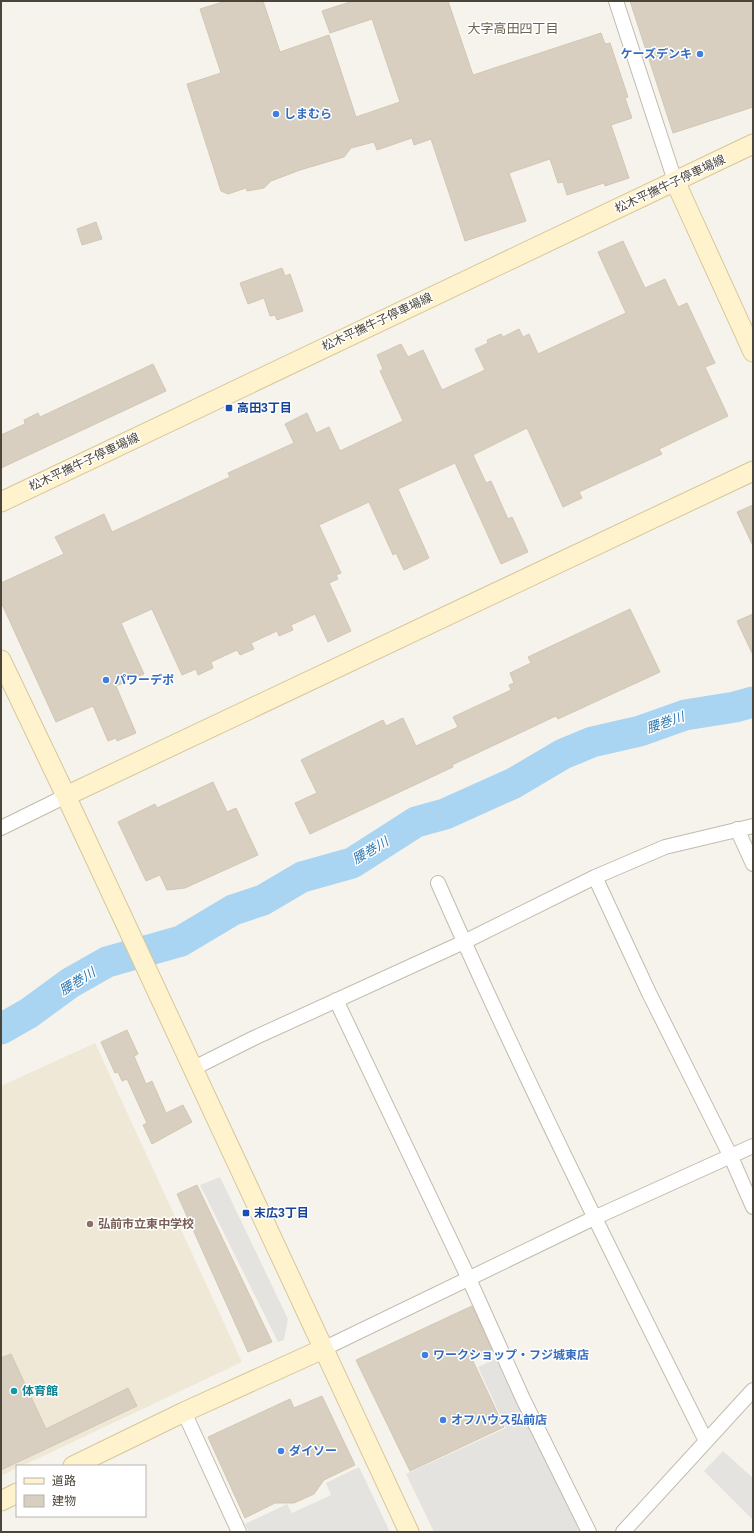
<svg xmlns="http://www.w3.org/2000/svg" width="754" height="1533" font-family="Roboto,'Noto Sans JP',sans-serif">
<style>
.education{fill:#efe8d6}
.parking{fill:#e5e3e0}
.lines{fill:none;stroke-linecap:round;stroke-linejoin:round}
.river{stroke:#a9d4f2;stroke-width:31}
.building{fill:#d8cfc1;stroke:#d3c7b4}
.street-casing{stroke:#c2bbae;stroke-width:16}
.secondary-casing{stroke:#d6c79b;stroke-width:21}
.street{stroke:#fff;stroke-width:14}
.secondary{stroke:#fff3cd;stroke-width:19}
.shop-dot{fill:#3f7fe0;stroke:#fff;stroke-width:1.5}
.transit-dot{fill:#1a4fb4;stroke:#fff;stroke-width:1.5}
.education-dot{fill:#8d6e63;stroke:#fff;stroke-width:1.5}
.culture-dot{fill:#0f9aa8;stroke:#fff;stroke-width:1.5}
.labels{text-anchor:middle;stroke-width:3;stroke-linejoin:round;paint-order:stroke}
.shop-label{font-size:12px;font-weight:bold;fill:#366cbe;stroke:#fff;text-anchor:start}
.street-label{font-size:12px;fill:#4b4439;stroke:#fff}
.transit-label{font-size:12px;font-weight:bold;fill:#164399;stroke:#fff;text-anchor:start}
.education-label{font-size:12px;font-weight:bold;fill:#785e54;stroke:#fff;text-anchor:start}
.culture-label{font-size:12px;font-weight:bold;fill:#0d838f;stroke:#fff;text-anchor:start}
.neighbourhood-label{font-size:13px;fill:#6e6250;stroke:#fff}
.water-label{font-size:13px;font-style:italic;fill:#2e7ab2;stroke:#fff}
</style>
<rect width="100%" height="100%" fill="#f6f3ec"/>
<path class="education" d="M 95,1043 L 242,1362 L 22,1466 L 17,1466 L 17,1468 L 1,1476 L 1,1086 Z"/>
<path class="parking" d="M 220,1177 L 288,1319 L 284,1340 L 278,1342 L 200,1185 Z
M 497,1358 L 580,1532 L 434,1532 L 406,1474 L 506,1428 L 478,1367 Z
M 723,1451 L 753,1478 L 753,1520 L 704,1471 Z
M 359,1467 L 390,1532 L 249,1532 L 245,1524 L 287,1504 L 292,1513 L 331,1495 L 326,1483 Z"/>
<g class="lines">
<path class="river" d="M 1,1029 L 29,1013 L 70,983 L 107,962 L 181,941 L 233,910 L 263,900 L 302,877 L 352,863 L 416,822 L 445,814 L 514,783 L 563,754 L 592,742 L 640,731 L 685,715 L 735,707 L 753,702"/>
</g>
<path class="building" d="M 226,1 L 263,1 L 280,52 L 329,35 L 356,117 L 400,102 L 372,19 L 330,33 L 322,11 L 353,1 L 448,1 L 473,75 L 601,33 L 605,44 L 610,43 L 628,97 L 625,98 L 632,118 L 611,125 L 629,178 L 605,186 L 604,183 L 567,195 L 563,182 L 558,183 L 550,159 L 509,173 L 526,221 L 465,241 L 431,139 L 414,145 L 412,138 L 377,150 L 374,142 L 351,148 L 344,157 L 300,170 L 271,181 L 264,188 L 247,191 L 246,188 L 228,194 L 221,191 L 187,84 L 221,73 L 200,9 Z
M 630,1 L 753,1 L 753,107 L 673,133 Z
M 96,222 L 102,239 L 82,245 L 77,229 Z
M 623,241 L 645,288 L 665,279 L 678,307 L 687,303 L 715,363 L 705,367 L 728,416 L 659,449 L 662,454 L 579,492 L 582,498 L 563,507 L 527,428 L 473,455 L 486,483 L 491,481 L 508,519 L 512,517 L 528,552 L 501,564 L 455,463 L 398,489 L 429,558 L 404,570 L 396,553 L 393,555 L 369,502 L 319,525 L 341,573 L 336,575 L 338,579 L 329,583 L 351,631 L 328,642 L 315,614 L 291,625 L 293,630 L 279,636 L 277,631 L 251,643 L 254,649 L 240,655 L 237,650 L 211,662 L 213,668 L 198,675 L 196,669 L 182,675 L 152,609 L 121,623 L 144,674 L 116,686 L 136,733 L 117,741 L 116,738 L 108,741 L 93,706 L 56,722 L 1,602 L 1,583 L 64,554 L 55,537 L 104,514 L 112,532 L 230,477 L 228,473 L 294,443 L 285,424 L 307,413 L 316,433 L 329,427 L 340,451 L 403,421 L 380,371 L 383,369 L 377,355 L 401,344 L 408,357 L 423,350 L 442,390 L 485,370 L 475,349 L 488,343 L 487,340 L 501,334 L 503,337 L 519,329 L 523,337 L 529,334 L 538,354 L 626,313 L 598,252 Z
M 282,268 L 285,276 L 290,274 L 303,311 L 277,320 L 275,315 L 270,316 L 264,298 L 248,304 L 240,283 Z
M 153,364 L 166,391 L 1,468 L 1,435 L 25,424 L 24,420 L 38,413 L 40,417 Z
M 753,505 L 753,546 L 737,512 Z
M 630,609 L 660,672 L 558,719 L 556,716 L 452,765 L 453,767 L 310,834 L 295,803 L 317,793 L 301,760 L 383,720 L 386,726 L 403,718 L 416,746 L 458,727 L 453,717 L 511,690 L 509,685 L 514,683 L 510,673 L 531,663 L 528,657 Z
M 753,614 L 753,655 L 737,621 Z
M 213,782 L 227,812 L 236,808 L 258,855 L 185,888 L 167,890 L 160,875 L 146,881 L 118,822 L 155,804 L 157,808 Z
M 127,1030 L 138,1054 L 134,1056 L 146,1084 L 152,1081 L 166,1113 L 183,1105 L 192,1122 L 152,1144 L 143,1125 L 147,1123 L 127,1079 L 122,1081 L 118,1072 L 115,1073 L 101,1042 Z
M 197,1185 L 272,1342 L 248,1352 L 177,1194 Z
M 472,1306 L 492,1350 L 472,1359 L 504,1427 L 410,1471 L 356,1360 Z
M 11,1354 L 46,1429 L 128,1388 L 137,1406 L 1,1470 L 1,1358 Z
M 322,1396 L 355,1465 L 324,1480 L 314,1494 L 294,1503 L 275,1503 L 245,1518 L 208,1437 L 290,1399 L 294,1408 Z"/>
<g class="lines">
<g class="street-casing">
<path id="street" d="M 616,1 L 675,181
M 1,828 L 66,796
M 737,829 L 753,864
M 595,877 L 649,993 L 731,1157 L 753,1207
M 438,883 C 521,1072 613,1256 706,1441
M 336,1000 L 469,1279 L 523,1399 L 589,1532
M 192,1069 L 254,1038 L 464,942 L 595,877 L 665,847 L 753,826
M 323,1349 L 594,1218 L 753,1146
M 184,1412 L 239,1532
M 623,1532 L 753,1390"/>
</g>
<g class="secondary-casing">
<path id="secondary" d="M 675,181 L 753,352
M 1,502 L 753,144
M 1,660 L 66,796 L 409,1532
M 66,796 L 753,471
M 73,1466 L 184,1412 L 323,1349
M 1,1501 L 17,1493"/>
</g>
<use href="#street" class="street"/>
<use href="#secondary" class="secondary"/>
</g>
<g class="shop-dot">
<circle cx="700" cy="54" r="4"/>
<circle cx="276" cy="114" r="4"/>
<circle cx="106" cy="680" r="4"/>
<circle cx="425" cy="1355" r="4"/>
<circle cx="443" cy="1420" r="4"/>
<circle cx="281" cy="1451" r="4"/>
</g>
<g class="transit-dot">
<rect x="225" y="404" width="8" height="8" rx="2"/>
<rect x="242" y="1209" width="8" height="8" rx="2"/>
</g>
<circle class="education-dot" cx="90" cy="1224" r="4"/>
<circle class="culture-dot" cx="14" cy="1391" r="4"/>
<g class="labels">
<g class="shop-label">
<text x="692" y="58" text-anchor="end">ケーズデンキ</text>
<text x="284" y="118">しまむら</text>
<text x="114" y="684">パワーデポ</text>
<text x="433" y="1359">ワークショップ・フジ城東店</text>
<text x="451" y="1424">オフハウス弘前店</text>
<text x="289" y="1455">ダイソー</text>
</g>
<g class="street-label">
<text transform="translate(670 184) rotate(-25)" y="4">松木平撫牛子停車場線</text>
<text transform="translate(377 322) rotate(-25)" y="4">松木平撫牛子停車場線</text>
<text transform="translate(84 462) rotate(-25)" y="4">松木平撫牛子停車場線</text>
</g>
<g class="transit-label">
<text x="237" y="412">高田3丁目</text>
<text x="254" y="1217">末広3丁目</text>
</g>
<g class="education-label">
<text x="98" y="1228">弘前市立東中学校</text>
</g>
<g class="culture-label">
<text x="22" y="1395">体育館</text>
</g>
<g class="neighbourhood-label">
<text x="513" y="33">大字高田四丁目</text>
</g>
<g class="water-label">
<text transform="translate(665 722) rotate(-19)" y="5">腰巻川</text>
<text transform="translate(370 850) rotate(-31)" y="5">腰巻川</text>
<text transform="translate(77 981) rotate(-32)" y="5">腰巻川</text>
</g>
</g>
<rect width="754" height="1533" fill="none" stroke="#4b4439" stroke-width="4"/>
<rect x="16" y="1465" width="130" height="52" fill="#ffffff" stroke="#b7b4b0"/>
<rect x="24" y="1478" width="20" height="6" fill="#fff3cd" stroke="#b7b4b0"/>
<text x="52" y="1485" font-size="12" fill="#4b4439">道路</text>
<rect x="24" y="1495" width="20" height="12" fill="#d8cfc1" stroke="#b7b4b0"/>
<text x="52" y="1505" font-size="12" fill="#4b4439">建物</text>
</svg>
